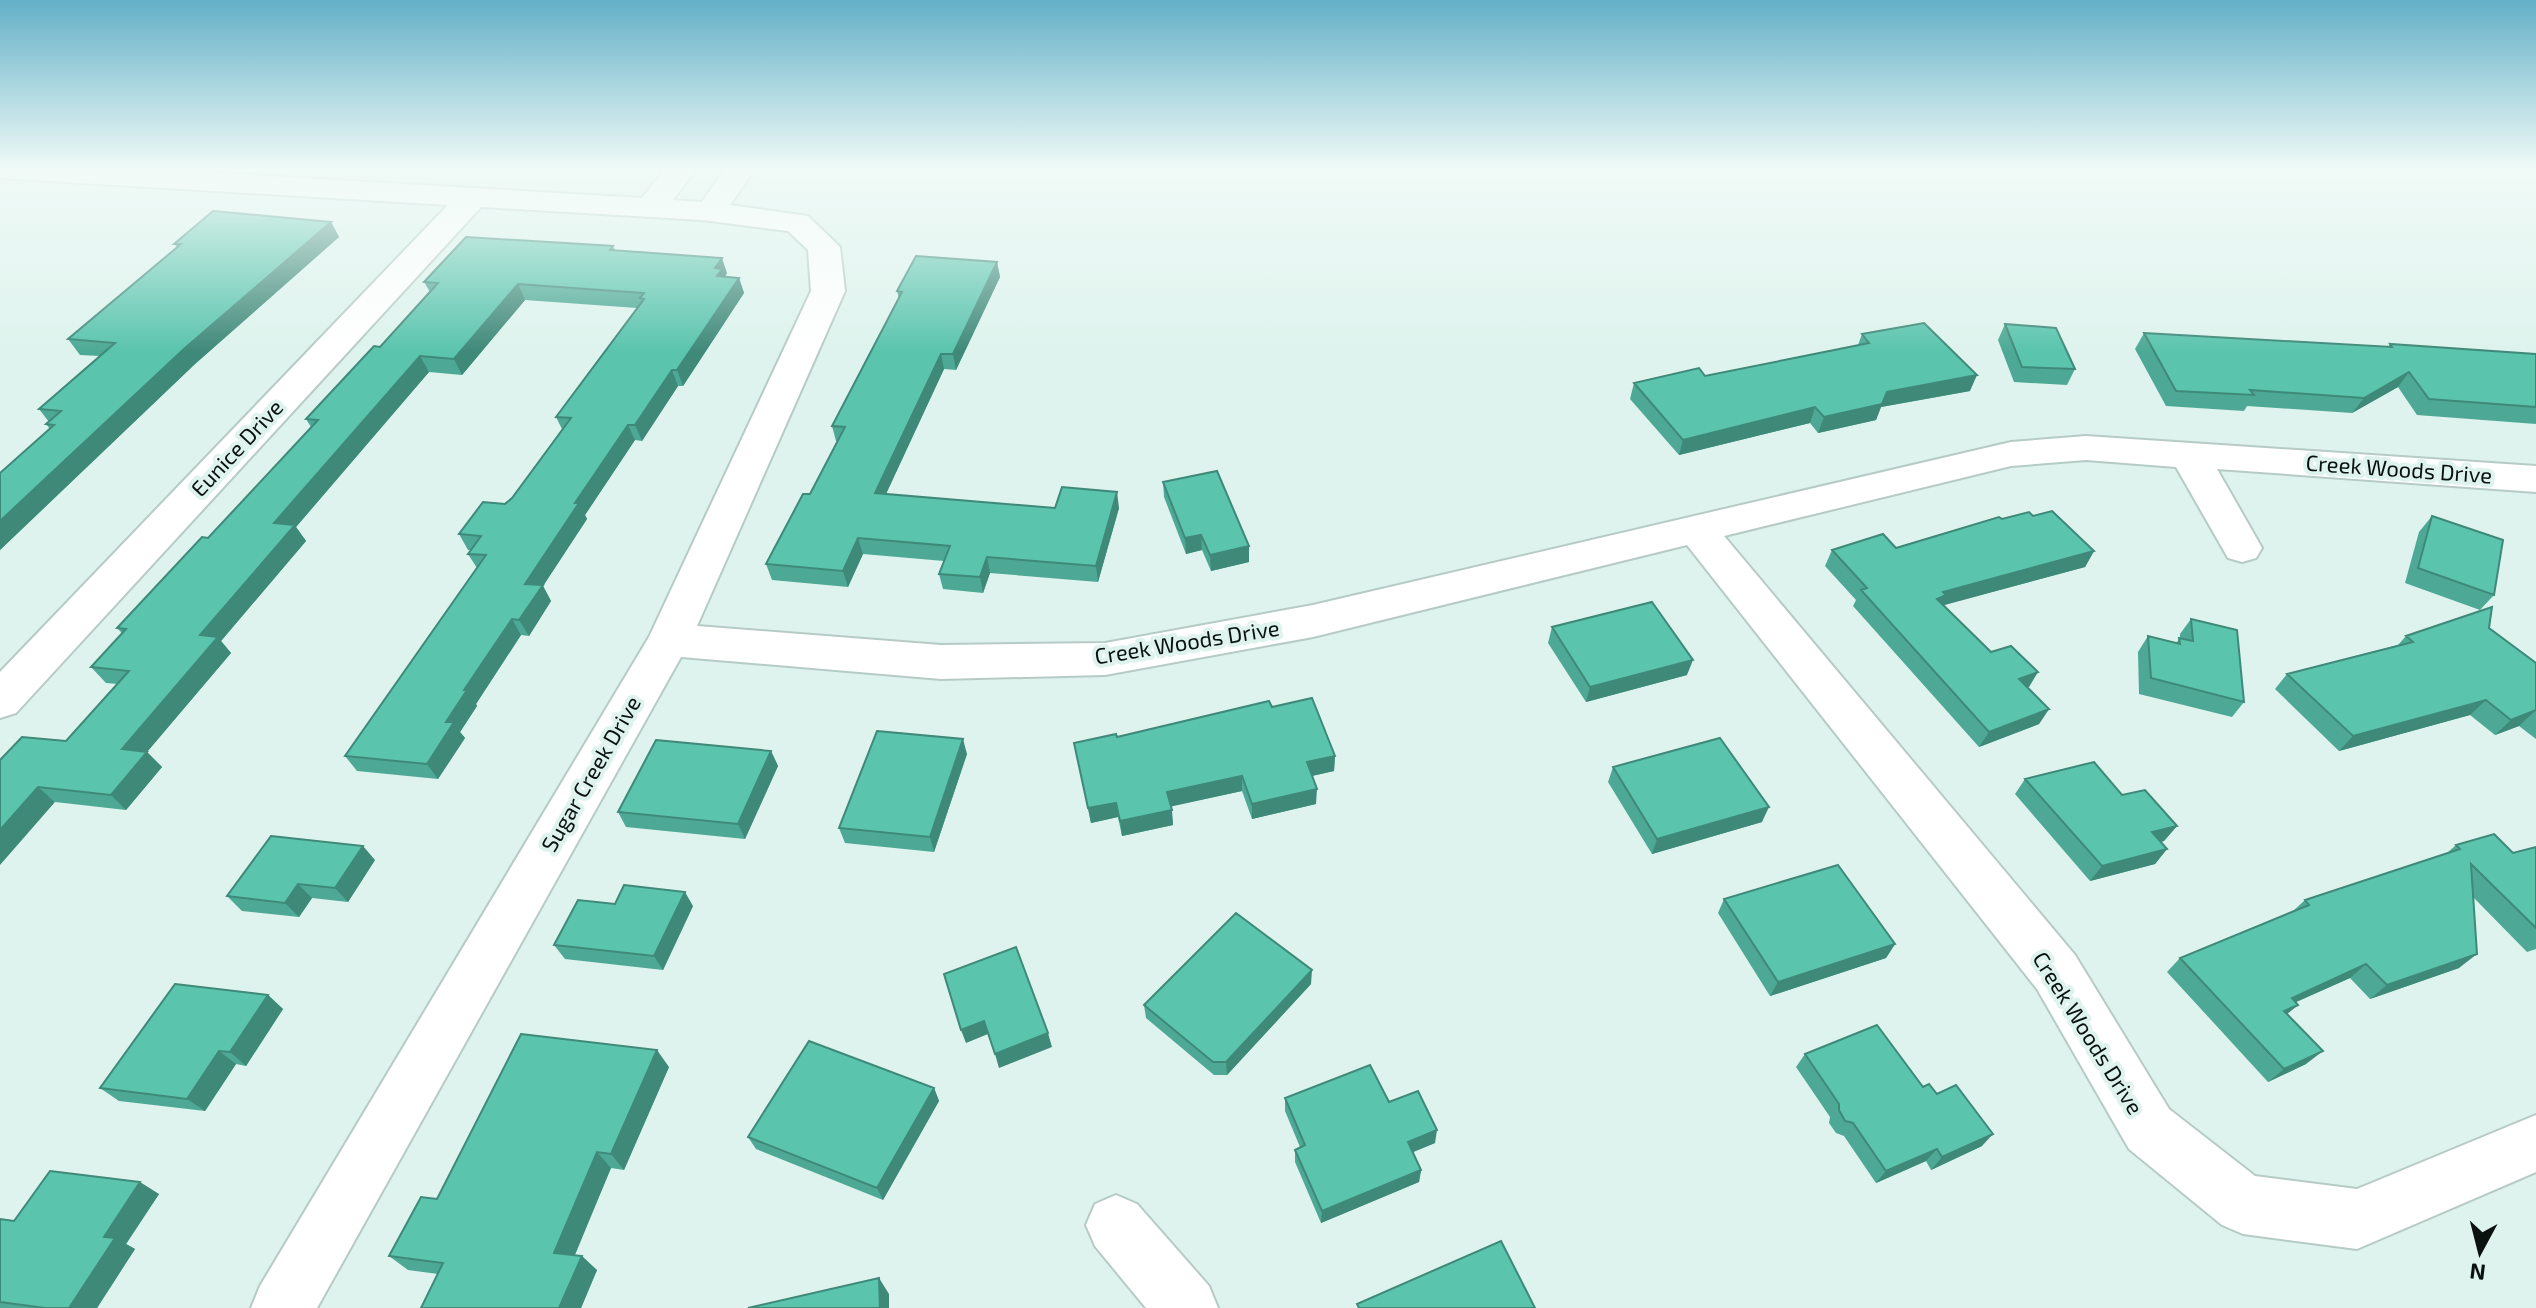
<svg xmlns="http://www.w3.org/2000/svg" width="2536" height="1308" font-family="'Exo 2',sans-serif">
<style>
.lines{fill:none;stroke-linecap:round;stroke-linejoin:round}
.minor-casing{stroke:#b6cbc5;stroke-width:4}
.minor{fill:#fff;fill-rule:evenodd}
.wall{fill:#4da995}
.shaded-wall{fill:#3f8979}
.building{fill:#5ac4ad;stroke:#3f8979;stroke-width:2}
.labels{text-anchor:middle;stroke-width:8;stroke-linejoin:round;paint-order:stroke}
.street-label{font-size:22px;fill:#0a1210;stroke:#def3ed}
</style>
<rect width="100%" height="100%" fill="#def3ed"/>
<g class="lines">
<g class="minor-casing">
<path id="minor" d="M 0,169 L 148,169 L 642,198 L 665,169 L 696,169 L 673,200 L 702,202 L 725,169 L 755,169 L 730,205 L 808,216 L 840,247 L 845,291 L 697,626 L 941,645 L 1105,643 L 1313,605 L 2011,442 L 2086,436 L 2536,466 L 2536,492 L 2217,469 L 2262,548 L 2256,558 L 2242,562 L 2228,558 L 2176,467 L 2086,460 L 2011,466 L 1724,536 L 2075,955 L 2169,1109 L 2255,1176 L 2357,1189 L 2536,1115 L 2536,1172 L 2357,1249 L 2243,1234 L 2222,1225 L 2129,1149 L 2037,989 L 1687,545 L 1313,637 L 1105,675 L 941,679 L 681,657 L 317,1308 L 251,1308 L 260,1286 L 649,637 L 811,291 L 808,250 L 788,231 L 702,220 L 481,207 L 16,713 L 0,718 L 0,672 L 448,205 L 0,178 Z
M 1116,1195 L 1137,1204 L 1209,1286 L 1218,1308 L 1146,1308 L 1095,1246 L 1086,1225 L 1095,1204 Z"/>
</g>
<use href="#minor" class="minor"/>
</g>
<path class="wall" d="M 331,222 L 339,237 L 195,364 L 0,550 L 0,473 L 50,429 L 46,424 L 49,422 L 39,409 L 100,356 L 80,355 L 68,339 L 177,247 L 174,244 Z
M 613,246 L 615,250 L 727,273 L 725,277 L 739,278 L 744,293 L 683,386 L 678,386 L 642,441 L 635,440 L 585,515 L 587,519 L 543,586 L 551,601 L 529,636 L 521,635 L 476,704 L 477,706 L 460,732 L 465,738 L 438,779 L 357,771 L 345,756 L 477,568 L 468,554 L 471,550 L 468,550 L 459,534 L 512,498 L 562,429 L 556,417 L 637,308 L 525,300 L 462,375 L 429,372 L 296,527 L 306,541 L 221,641 L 231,653 L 147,752 L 162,767 L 126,810 L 55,802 L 0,760 L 66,741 L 118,684 L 106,683 L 91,667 L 122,633 L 117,628 L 208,538 L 311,427 L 306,419 L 380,347 L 430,292 L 424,282 Z
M 997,262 L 1000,277 L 956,370 L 944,369 L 886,494 L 1055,508 L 1119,508 L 1098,582 L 990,573 L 983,593 L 943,589 L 939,574 L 944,561 L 863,554 L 848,587 L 772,580 L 766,564 L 810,494 L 838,441 L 836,441 L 832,426 L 899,299 L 897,291 Z
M 2005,324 L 2075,369 L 2067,385 L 2014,382 L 1998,340 Z
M 2144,333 L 2388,347 L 2390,344 L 2536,354 L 2536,424 L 2417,415 L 2398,387 L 2352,413 L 2247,406 L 2244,411 L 2166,406 L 2135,349 Z
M 1862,334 L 1970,391 L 1881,407 L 1876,420 L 1818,433 L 1810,423 L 1679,455 L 1630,399 L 1634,383 L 1705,376 L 1858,345 Z
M 1163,482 L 1249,546 L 1249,562 L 1211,571 L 1202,550 L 1186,554 L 1164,497 Z
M 2033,516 L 2094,551 L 2085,567 L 1943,605 L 1991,652 L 2038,672 L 2027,687 L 2049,709 L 2039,724 L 1979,747 L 1853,606 L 1856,600 L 1825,566 L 1832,550 L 1896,548 L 2002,519 Z
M 2432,516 L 2494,595 L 2480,610 L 2405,583 L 2419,532 Z
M 2191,619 L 2244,702 L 2232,717 L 2139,694 L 2138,652 L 2148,636 L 2176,643 L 2180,638 L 2180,634 Z
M 1552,627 L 1687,675 L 1586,702 L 1548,643 Z
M 2489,628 L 2536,663 L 2536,739 L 2519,726 L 2495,735 L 2470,715 L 2339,751 L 2275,689 L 2287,674 L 2398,645 L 2406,636 Z
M 1272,707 L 1335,756 L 1334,771 L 1312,776 L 1316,804 L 1252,819 L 1242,791 L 1171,806 L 1173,825 L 1122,836 L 1118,817 L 1091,823 L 1074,743 L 1117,737 Z
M 771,751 L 778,766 L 745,839 L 626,827 L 618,812 Z
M 967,754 L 934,852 L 845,843 L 839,828 Z
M 1613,767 L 1762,822 L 1652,854 L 1608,782 Z
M 2025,779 L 2122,795 L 2177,826 L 2164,841 L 2161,842 L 2167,849 L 2155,864 L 2090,881 L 2015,794 Z
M 2456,845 L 2513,853 L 2536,847 L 2536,949 L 2527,952 L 2474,898 L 2459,968 L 2370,999 L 2350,978 L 2296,1002 L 2298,1005 L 2287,1014 L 2306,1064 L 2268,1082 L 2167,972 L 2180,958 L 2292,912 L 2305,900 L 2447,853 Z
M 375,860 L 348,902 L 312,898 L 299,917 L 242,911 L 227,896 Z
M 1724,899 L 1895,944 L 1886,958 L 1770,996 L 1718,913 Z
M 615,904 L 693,906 L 663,970 L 565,959 L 554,945 Z
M 1311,984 L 1227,1075 L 1214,1075 L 1146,1018 L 1144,1005 Z
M 268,995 L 283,1009 L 246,1066 L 236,1064 L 205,1111 L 119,1101 L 100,1088 Z
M 1805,1054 L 1923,1087 L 1937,1094 L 1982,1146 L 1931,1170 L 1926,1161 L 1876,1183 L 1844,1136 L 1836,1133 L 1829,1123 L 1830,1117 L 1796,1067 Z
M 669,1067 L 624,1170 L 611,1168 L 574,1255 L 597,1270 L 581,1308 L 421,1308 L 438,1274 L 408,1270 L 389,1256 L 437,1199 Z
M 934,1088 L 939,1101 L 883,1200 L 756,1149 L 748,1137 Z
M 1285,1098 L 1389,1102 L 1435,1143 L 1413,1152 L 1421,1170 L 1419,1182 L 1321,1223 L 1295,1162 L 1295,1150 L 1300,1147 L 1285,1111 Z
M 159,1194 L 126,1244 L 135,1249 L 97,1308 L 0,1308 L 0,1219 L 14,1221 Z"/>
<path class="shaded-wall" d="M 331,222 L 339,237 L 195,364 L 0,550 L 0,521 L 185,348 Z
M 722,258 L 727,273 L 725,276 L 728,284 L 722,292 L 715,268 Z
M 997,262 L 1000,277 L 956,370 L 953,354 Z
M 739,278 L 744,293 L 683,386 L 677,370 Z
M 518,284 L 525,300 L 462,375 L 454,359 Z
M 941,354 L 944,369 L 879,509 L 875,493 Z
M 420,356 L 429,372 L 296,527 L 306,541 L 221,641 L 231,653 L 147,752 L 162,767 L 126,810 L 111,795 L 122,749 L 274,523 Z
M 672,370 L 678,386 L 642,441 L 635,425 Z
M 2409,372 L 2398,387 L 2352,413 L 2364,398 Z
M 1977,375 L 1970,391 L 1881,407 L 1876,420 L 1818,433 L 1824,417 L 1887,392 Z
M 1815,407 L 1810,423 L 1679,455 L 1683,440 Z
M 628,425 L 635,440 L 585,515 L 587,519 L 543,586 L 551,601 L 529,636 L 519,620 L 525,584 L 575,503 Z
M 1117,492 L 1119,508 L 1098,582 L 1096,566 Z
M 1201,535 L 1202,550 L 1186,554 L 1185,538 Z
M 858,538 L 863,554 L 848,587 L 843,571 Z
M 1249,546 L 1249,562 L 1211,571 L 1210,555 Z
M 2094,551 L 2085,567 L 1941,606 L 1937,599 L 1943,592 Z
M 987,557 L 990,573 L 983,593 L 980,577 Z
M 512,619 L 521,635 L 476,704 L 477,706 L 460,732 L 465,738 L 438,779 L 427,764 L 446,722 L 464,690 Z
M 1693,660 L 1687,675 L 1586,702 L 1590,687 Z
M 2038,672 L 2029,687 L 2009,694 L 2019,679 Z
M 2486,700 L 2470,715 L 2339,751 L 2353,736 Z
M 2049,709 L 2039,724 L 1979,747 L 1989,732 Z
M 2536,710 L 2519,726 L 2495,735 L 2511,720 Z
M 963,739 L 967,754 L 934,852 L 930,837 Z
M 771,751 L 778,766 L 745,839 L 738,824 Z
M 1335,756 L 1334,771 L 1307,777 L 1307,762 Z
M 1242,776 L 1242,791 L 1169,807 L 1167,792 Z
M 38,787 L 55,802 L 0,865 L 0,830 Z
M 1317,789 L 1316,804 L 1252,819 L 1252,804 Z
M 1116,803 L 1118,817 L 1091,823 L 1088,808 Z
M 1769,807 L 1762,822 L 1652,854 L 1657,839 Z
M 1172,810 L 1173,825 L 1122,836 L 1120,821 Z
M 2177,826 L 2164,841 L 2140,847 L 2152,832 Z
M 363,846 L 375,860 L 348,902 L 335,888 Z
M 2167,849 L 2155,864 L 2090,881 L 2102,866 Z
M 298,884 L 312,898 L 299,917 L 285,903 Z
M 685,892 L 693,906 L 663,970 L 654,956 Z
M 1895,944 L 1886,958 L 1770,996 L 1778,982 Z
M 2477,954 L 2459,968 L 2370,999 L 2387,985 Z
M 2366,964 L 2350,978 L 2276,1011 L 2292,998 Z
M 1312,970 L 1311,984 L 1227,1075 L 1226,1062 Z
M 268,995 L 283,1009 L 246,1066 L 230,1052 Z
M 2298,1005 L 2282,1018 L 2284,1011 Z
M 984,1021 L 988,1034 L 966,1043 L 961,1030 Z
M 1048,1033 L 1052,1047 L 999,1068 L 995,1054 Z
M 657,1050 L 669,1067 L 624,1170 L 611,1154 Z
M 219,1051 L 236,1064 L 205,1111 L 187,1099 Z
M 2323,1051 L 2306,1064 L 2268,1082 L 2284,1069 Z
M 934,1088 L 939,1101 L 883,1200 L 877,1188 Z
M 1437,1130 L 1435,1143 L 1406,1155 L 1408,1142 Z
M 1993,1134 L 1982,1146 L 1931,1170 L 1942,1157 Z
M 1937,1149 L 1926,1161 L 1876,1183 L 1886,1171 Z
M 597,1152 L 611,1168 L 570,1267 L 554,1253 Z
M 1421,1170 L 1419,1182 L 1321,1223 L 1322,1211 Z
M 140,1182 L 159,1194 L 126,1244 L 135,1249 L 97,1308 L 69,1308 L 104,1237 Z
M 582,1256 L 597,1270 L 581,1308 L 559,1308 Z
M 879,1278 L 889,1294 L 889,1308 L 880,1308 Z"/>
<path class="building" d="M 213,211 L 331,222 L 185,348 L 0,521 L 0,473 L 54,425 L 46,424 L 61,411 L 39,409 L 115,343 L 68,339 L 181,244 L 174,244 Z
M 466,237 L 613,246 L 610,250 L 722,258 L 715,268 L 722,269 L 717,276 L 739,278 L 677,370 L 672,370 L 635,425 L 628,425 L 575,503 L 579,503 L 525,584 L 543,585 L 519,620 L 512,619 L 464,690 L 467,690 L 446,722 L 454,722 L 427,764 L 345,756 L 486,555 L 468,554 L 481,536 L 459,534 L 483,502 L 505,504 L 512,498 L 571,418 L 556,417 L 644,299 L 640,298 L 644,293 L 518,284 L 454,359 L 420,356 L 274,523 L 295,525 L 200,635 L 218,637 L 122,749 L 147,752 L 111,795 L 38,787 L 0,830 L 0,760 L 22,737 L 66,741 L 129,671 L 91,667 L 126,629 L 117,628 L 202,537 L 208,538 L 318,420 L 306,419 L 374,346 L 380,347 L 438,283 L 424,282 Z
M 916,256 L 997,262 L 953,354 L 941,354 L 875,493 L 1055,508 L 1062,487 L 1117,492 L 1096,566 L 987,557 L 980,577 L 939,574 L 950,546 L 858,538 L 843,571 L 766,564 L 803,494 L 810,494 L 845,427 L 832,426 L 902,292 L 897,291 Z
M 1924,323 L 1977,375 L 1887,392 L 1882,404 L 1824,417 L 1815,407 L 1683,440 L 1634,383 L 1699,368 L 1705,376 L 1869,343 L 1862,334 Z
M 2005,324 L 2056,328 L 2075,369 L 2022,367 Z
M 2144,333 L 2392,347 L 2390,344 L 2536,354 L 2536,407 L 2429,399 L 2409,372 L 2364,398 L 2250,390 L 2254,395 L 2176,391 Z
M 1217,471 L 1249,546 L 1210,555 L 1201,535 L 1185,538 L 1163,482 Z
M 2052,511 L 2094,551 L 1943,592 L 1946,595 L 1937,599 L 1991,652 L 2011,646 L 2038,672 L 2019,679 L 2049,709 L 1989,732 L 1861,590 L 1867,588 L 1832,550 L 1883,534 L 1896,548 L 1999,517 L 2002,519 L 2029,512 L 2033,516 Z
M 2432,516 L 2503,540 L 2494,595 L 2418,568 Z
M 1652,602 L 1693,660 L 1590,687 L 1552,627 Z
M 2492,607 L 2489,628 L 2536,663 L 2536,710 L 2511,720 L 2486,700 L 2353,736 L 2287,674 L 2413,642 L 2406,636 Z
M 2191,619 L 2237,630 L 2244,702 L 2151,678 L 2148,636 L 2180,644 L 2179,638 L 2193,641 Z
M 1312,698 L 1335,756 L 1307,762 L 1317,789 L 1252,804 L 1242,776 L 1167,792 L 1172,810 L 1120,821 L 1116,803 L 1088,808 L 1074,743 L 1116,734 L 1117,737 L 1269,701 L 1272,707 Z
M 877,731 L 963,739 L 930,837 L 839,828 Z
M 1720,738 L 1769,807 L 1657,839 L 1613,767 Z
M 656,740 L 771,751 L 738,824 L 618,812 Z
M 2094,762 L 2122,795 L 2145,790 L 2177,826 L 2152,832 L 2167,849 L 2102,866 L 2025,779 Z
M 2494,834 L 2513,853 L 2536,847 L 2536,928 L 2471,864 L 2477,954 L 2387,985 L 2366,964 L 2292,998 L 2298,1005 L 2284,1011 L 2323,1051 L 2284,1069 L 2180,958 L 2309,905 L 2305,900 L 2460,849 L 2456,845 Z
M 271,836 L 363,846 L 335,888 L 298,884 L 285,903 L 227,896 Z
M 1838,865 L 1895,944 L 1778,982 L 1724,899 Z
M 624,885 L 685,892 L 654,956 L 554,945 L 578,900 L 615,904 Z
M 1236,913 L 1312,970 L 1226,1062 L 1213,1062 L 1144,1005 Z
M 1016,947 L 1048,1033 L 995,1054 L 984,1021 L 961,1030 L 944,974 Z
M 175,984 L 268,995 L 230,1052 L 219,1051 L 187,1099 L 100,1088 Z
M 1877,1025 L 1923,1087 L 1929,1084 L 1937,1094 L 1956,1085 L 1993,1134 L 1942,1157 L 1937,1149 L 1886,1171 L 1853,1123 L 1845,1121 L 1839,1110 L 1839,1104 L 1805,1054 Z
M 521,1034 L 657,1050 L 611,1154 L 597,1152 L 554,1253 L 582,1256 L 559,1308 L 421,1308 L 443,1263 L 389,1256 L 421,1197 L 437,1199 Z
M 809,1041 L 934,1088 L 877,1188 L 748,1137 Z
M 1370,1065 L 1389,1102 L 1418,1091 L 1437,1130 L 1408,1142 L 1421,1170 L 1322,1211 L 1295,1150 L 1305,1145 L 1285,1098 Z
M 50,1171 L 140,1182 L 104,1237 L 115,1238 L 69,1308 L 45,1308 L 0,1302 L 0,1219 L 14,1221 Z
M 1501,1241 L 1535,1308 L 1359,1308 L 1357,1304 Z
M 879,1278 L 880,1308 L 748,1308 Z"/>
<linearGradient id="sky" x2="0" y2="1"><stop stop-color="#64b0c7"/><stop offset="0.48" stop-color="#f0faf7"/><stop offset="1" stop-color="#f0faf7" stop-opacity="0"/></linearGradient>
<rect width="2536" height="352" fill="url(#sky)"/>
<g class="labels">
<g class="street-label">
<text transform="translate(237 448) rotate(-47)" y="8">Eunice Drive</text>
<text transform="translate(2399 469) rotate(4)" y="8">Creek Woods Drive</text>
<text transform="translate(1187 642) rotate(-9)" y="8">Creek Woods Drive</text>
<text transform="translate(591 774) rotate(-60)" y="8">Sugar Creek Drive</text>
<text transform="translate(2088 1033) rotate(58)" y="8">Creek Woods Drive</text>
</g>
</g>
<g transform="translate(2480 1252) rotate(187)" stroke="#def3ed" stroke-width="6" paint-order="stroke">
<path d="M0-6L14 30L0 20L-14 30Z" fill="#0a1210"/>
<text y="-12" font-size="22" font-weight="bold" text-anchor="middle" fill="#0a1210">N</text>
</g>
</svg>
